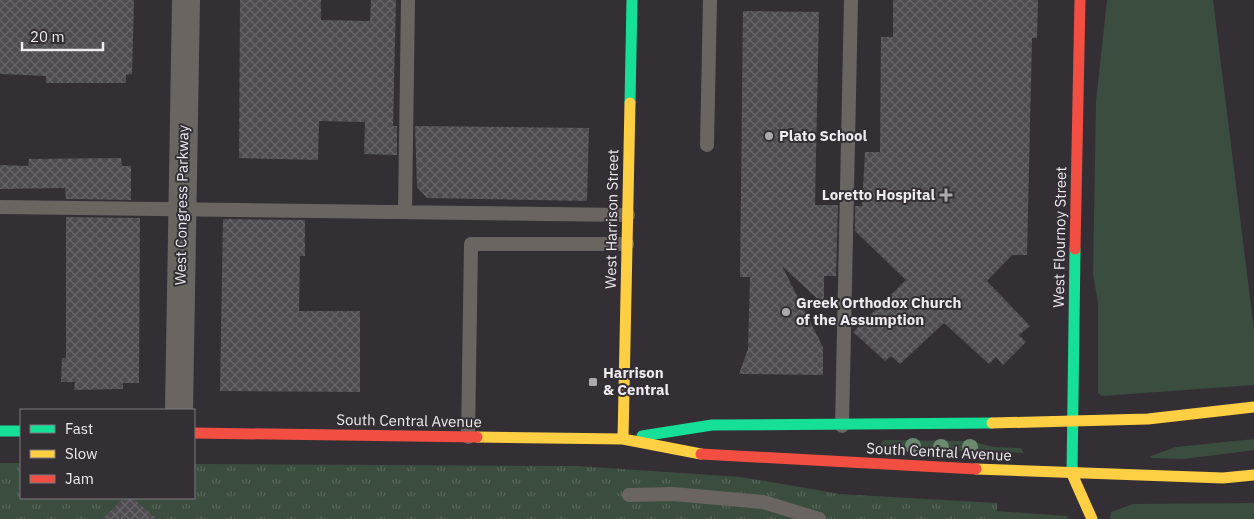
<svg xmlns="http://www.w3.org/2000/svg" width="1254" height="519" font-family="'IBM Plex Sans',sans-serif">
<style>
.green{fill:#3b4d3e}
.park{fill:url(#park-tufts)}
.building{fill:url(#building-cross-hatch)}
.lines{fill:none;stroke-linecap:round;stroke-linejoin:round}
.lane{stroke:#6b6562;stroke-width:14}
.street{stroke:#6b6562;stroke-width:28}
.fast{stroke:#16e098;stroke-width:11}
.slow{stroke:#ffcf43;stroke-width:11}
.jam{stroke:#f24e42;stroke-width:11}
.tree{fill:#6b8a70}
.poi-dot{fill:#ada9ae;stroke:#342e35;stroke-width:2}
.labels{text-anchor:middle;stroke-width:4;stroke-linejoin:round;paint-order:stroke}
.poi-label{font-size:15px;font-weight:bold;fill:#efebf0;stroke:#342e35;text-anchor:start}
.street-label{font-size:15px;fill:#efebf0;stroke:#342e35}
</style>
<defs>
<pattern id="park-tufts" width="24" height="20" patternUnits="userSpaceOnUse" patternTransform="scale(1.25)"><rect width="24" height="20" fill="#3b4d3e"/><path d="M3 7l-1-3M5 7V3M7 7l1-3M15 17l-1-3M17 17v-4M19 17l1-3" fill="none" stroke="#58675a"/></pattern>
<pattern id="building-cross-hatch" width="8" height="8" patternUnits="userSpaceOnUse" patternTransform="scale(1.25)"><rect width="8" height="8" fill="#4e4c50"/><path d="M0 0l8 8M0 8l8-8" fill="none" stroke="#68666a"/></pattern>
</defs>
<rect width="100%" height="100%" fill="#332f34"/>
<path class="green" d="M 1107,0 L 1213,0 L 1254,330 L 1254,385 L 1102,396 L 1098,393 L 1098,303 L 1093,274 L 1096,101 Z
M 1254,439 L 1254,450 L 1248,451 L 1183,459 L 1150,458 L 1151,456 L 1176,447 Z
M 885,440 L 971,441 L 993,447 L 1021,448 L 1024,453 L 886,449 L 881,444 L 882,441 Z
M 1254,503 L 1254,519 L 1110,519 L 1111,512 L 1133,504 Z
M 997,511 L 1067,516 L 1069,519 L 997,519 Z"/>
<path class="park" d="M 0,463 L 21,463 L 21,498 L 194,498 L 194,464 L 577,466 L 741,477 L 840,494 L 997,503 L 997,519 L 0,519 Z"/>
<path class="building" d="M 0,0 L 134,0 L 132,74 L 126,75 L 126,83 L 46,83 L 46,76 L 0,74 Z
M 240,0 L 321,0 L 321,20 L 370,21 L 371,0 L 396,0 L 393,126 L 397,126 L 397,155 L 364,154 L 365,122 L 319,121 L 318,160 L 239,158 Z
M 893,0 L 1038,0 L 1037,38 L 1032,38 L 1027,255 L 1012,255 L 987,281 L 1030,326 L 1019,335 L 1026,342 L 1003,365 L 996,357 L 989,364 L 944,323 L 900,364 L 891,356 L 885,361 L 853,332 L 906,280 L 855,231 L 855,206 L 862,206 L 865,152 L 880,152 L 881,37 L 893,37 Z
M 743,11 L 819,12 L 815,205 L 838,205 L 836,276 L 824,276 L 824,305 L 782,266 L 823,347 L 823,375 L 739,374 L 748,349 L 750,277 L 740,277 Z
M 415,126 L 589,128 L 587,201 L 427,198 L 417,187 Z
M 121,158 L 122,166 L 131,166 L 131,200 L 66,199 L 65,188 L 0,189 L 0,165 L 28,166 L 29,159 Z
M 66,217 L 140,218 L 139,383 L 123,383 L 123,389 L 74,390 L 75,382 L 61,382 L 62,358 L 66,358 Z
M 223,219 L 305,220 L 305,256 L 300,256 L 299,311 L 360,311 L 360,392 L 220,391 Z
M 124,498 L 133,498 L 157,519 L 102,519 Z"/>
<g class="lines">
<path class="lane" d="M 707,145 L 710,0
M 0,207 L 628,215
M 405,212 L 408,0
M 842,426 L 851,0
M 468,437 L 471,244 L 627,244
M 629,495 L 673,494 L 763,502 L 819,519"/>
<path class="street" d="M 179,410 L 186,0"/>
<path class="fast" d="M 630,103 L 632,0
M 0,431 L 21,431
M 642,436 L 712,425 L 992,423
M 1072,474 L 1075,249"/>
<path class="slow" d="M 992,423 L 1148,419 L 1254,407
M 477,437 L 623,439 L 701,454
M 623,439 L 630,103
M 976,469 L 1223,478 L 1254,475
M 1072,474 L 1092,519"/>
<path class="jam" d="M 1075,249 L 1080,0
M 194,433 L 477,437
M 701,454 L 976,469"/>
</g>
<g class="tree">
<circle cx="913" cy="446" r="8"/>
<circle cx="941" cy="447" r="8"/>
<circle cx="970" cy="447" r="8"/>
</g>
<g class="poi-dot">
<circle cx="769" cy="136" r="5"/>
<path d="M943.5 187.5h5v5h5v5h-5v5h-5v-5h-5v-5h5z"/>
<circle cx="786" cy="312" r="5"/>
<rect x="588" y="377" width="10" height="10" rx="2.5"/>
</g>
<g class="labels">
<g class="poi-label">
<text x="779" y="141">Plato School</text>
<text x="935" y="200" text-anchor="end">Loretto Hospital</text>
<text x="796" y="308">Greek Orthodox Church<tspan x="796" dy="17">of the Assumption</tspan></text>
<text x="603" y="378">Harrison<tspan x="603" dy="17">&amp; Central</tspan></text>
</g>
<g class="street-label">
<text transform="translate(182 205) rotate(-89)" y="5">West Congress Parkway</text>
<text transform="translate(612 219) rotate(-89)" y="5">West Harrison Street</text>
<text transform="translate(1060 237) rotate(-89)" y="5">West Flournoy Street</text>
<text transform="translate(409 421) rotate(1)" y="5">South Central Avenue</text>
<text transform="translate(939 452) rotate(3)" y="5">South Central Avenue</text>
</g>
</g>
<rect x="20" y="409" width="175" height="90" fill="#342e35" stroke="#7f7a80"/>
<rect x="30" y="425" width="25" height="8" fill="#16e098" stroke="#7f7a80"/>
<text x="65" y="434" font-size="15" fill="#efebf0">Fast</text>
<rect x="30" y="450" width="25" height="8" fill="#ffcf43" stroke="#7f7a80"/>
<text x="65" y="459" font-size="15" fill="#efebf0">Slow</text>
<rect x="30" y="475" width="25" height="8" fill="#f24e42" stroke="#7f7a80"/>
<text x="65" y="484" font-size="15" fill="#efebf0">Jam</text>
<path d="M22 42v8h81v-8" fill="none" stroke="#efebf0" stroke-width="2.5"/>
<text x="30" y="42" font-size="15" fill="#efebf0" stroke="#342e35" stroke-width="4" paint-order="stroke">20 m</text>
</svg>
